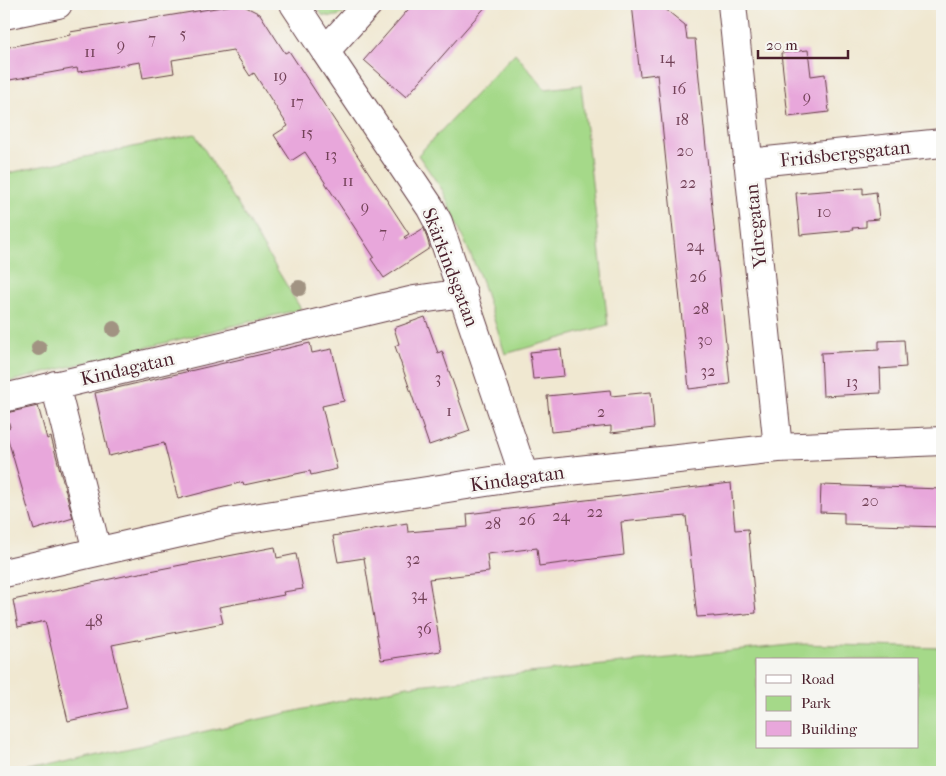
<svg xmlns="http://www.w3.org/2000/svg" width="946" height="776" font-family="'IM FELL French Canon',serif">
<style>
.green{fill:#a5d989;stroke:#787c5a;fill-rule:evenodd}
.building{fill:#e8a7db}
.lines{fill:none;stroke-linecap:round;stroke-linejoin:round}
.minor-casing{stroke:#633d44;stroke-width:30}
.minor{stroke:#fff;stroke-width:28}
.tree{fill:#a19382}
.labels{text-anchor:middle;stroke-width:5;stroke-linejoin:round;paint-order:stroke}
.number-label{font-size:16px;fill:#724157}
.street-label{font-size:19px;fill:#4a1f2b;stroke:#f6f6f2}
</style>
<rect width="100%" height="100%" fill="#f6f6f2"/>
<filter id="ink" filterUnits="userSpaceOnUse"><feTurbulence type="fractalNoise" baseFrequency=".02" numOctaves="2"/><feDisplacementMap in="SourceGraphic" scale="10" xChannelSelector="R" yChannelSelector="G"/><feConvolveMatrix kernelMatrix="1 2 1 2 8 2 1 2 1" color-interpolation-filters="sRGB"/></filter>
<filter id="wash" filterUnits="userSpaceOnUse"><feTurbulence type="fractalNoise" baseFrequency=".0096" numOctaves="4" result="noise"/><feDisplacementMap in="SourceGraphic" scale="20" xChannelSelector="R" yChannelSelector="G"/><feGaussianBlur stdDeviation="1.12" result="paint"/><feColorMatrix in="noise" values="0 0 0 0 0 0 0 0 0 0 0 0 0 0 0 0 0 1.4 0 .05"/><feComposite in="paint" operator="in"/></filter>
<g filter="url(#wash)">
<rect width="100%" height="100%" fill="#f0e8d1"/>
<path class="green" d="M 314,4 L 353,4 C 343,15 337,19 322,15 Z
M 515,53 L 545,89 L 581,85 L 608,325 L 505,354 L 481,279 L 443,191 L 418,155 Z
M 195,134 L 301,309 L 4,383 L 4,174 Z
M 799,644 L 942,648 L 942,772 L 23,772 L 408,686 ZM 757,660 L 917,660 L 917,747 L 757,747 Z"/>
<g id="blocks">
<path class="building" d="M 240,4 L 260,14 L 285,53 L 289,51 L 409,234 L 404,237 L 406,239 L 424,228 L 430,248 L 384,278 L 371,259 L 374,257 L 305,152 L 291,161 L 274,135 L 288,126 L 254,73 L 250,76 L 233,50 L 172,60 L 174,73 L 143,78 L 140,62 L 78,72 L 77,68 L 4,81 L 4,48 L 70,35 L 70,32 Z
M 413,4 L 488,4 L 406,97 L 364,60 Z
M 632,4 L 659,4 L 685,25 L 687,39 L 695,39 L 730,384 L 689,389 L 657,74 L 640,76 Z
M 808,50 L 811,76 L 825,74 L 829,112 L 788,117 L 781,53 Z
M 863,188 L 863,194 L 876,192 L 879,219 L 866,220 L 866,227 L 852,228 L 853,230 L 800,235 L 796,193 Z
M 425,317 L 438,353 L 442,351 L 470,431 L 429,445 L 395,346 L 399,344 L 394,328 Z
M 904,340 L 906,367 L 880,369 L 880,367 L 881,393 L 823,396 L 821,353 L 879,350 L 879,341 Z
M 310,343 L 312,353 L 332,349 L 344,401 L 322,406 L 337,469 L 311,475 L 310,471 L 244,485 L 243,482 L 178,499 L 164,443 L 109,456 L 95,393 Z
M 561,349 L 564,376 L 533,379 L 530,352 Z
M 610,390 L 611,396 L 651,392 L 654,428 L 611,433 L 611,426 L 551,432 L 547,396 Z
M 38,406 L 47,439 L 51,437 L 73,518 L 34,530 L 5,429 L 10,427 L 6,413 Z
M 731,483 L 735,530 L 748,529 L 756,613 L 714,617 L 714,616 L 697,617 L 686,516 L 621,522 L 624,555 L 539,566 L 537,548 L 487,554 L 489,572 L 429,579 L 441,651 L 381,660 L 364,558 L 338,562 L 333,536 L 407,523 L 408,532 L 468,527 L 467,514 Z
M 821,485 L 942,489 L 942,527 L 844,524 L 844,513 L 820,512 Z
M 275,547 L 277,558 L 296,554 L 303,589 L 283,592 L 284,595 L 219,607 L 223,623 L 112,645 L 127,708 L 68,721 L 45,621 L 18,627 L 13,600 L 124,576 Z"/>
</g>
</g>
<g filter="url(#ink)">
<use href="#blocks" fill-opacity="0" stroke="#633d44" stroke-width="1"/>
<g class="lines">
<g class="minor-casing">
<path id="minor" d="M 294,4 L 325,51 L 368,4
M 732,4 L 778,448
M 4,15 L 58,4
M 325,51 L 430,207 L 438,222 L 524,476
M 748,163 L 942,143
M 55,385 L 97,551
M 4,398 L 414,300 L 463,293
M 4,573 L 228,522 L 524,476 L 778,448 L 942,441"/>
</g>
<use href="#minor" class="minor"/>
</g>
<g class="tree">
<circle cx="299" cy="288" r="8"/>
<circle cx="114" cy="329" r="8"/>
<circle cx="39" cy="348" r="8"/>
</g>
</g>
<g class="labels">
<g class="number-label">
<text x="183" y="39">5</text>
<text x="152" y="44">7</text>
<text x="121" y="50">9</text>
<text x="90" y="57">11</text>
<text x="667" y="63">14</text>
<text x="280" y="81">19</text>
<text x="679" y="94">16</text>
<text x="807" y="102">9</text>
<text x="297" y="107">17</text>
<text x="682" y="125">18</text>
<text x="307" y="138">15</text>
<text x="685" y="156">20</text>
<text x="331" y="160">13</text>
<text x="348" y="186">11</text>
<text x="688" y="188">22</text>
<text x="365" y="212">9</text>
<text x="824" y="217">10</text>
<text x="383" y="238">7</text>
<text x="695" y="251">24</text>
<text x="698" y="282">26</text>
<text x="701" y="314">28</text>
<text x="705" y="345">30</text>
<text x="708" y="376">32</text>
<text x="438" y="383">3</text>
<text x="852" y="387">13</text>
<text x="449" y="416">1</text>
<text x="601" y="417">2</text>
<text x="870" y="506">20</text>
<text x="595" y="517">22</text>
<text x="561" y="521">24</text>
<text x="527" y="525">26</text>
<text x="493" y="529">28</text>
<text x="413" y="564">32</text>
<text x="419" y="600">34</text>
<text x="94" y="626">48</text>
<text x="424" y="634">36</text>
</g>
<g class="street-label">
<text transform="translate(845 153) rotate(-6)" y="7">Fridsbergsgatan</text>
<text transform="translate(755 226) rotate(-96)" y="7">Ydregatan</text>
<text transform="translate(451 267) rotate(69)" y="7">Skärkindsgatan</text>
<text transform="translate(127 368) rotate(-13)" y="7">Kindagatan</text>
<text transform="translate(517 478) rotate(-8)" y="7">Kindagatan</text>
</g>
</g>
<rect width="946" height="776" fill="none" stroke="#f6f6f2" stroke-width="20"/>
<rect x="756" y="658" width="162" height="90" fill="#f6f6f2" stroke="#b1a0a2"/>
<rect x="766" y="675" width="25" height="8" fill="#ffffff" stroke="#b1a0a2"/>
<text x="801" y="684" font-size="15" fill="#4a1f2b">Road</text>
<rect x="766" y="696" width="25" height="15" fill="#a5d989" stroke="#b1a0a2"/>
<text x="801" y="708" font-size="15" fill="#4a1f2b">Park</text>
<rect x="766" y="721" width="25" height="15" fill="#e8a7db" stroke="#b1a0a2"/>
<text x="801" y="734" font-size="15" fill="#4a1f2b">Building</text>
<path d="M758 50v8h90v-8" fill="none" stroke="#4a1f2b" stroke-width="2.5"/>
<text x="766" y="50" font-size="15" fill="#4a1f2b" stroke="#f6f6f2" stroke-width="4" paint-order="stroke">20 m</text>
</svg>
